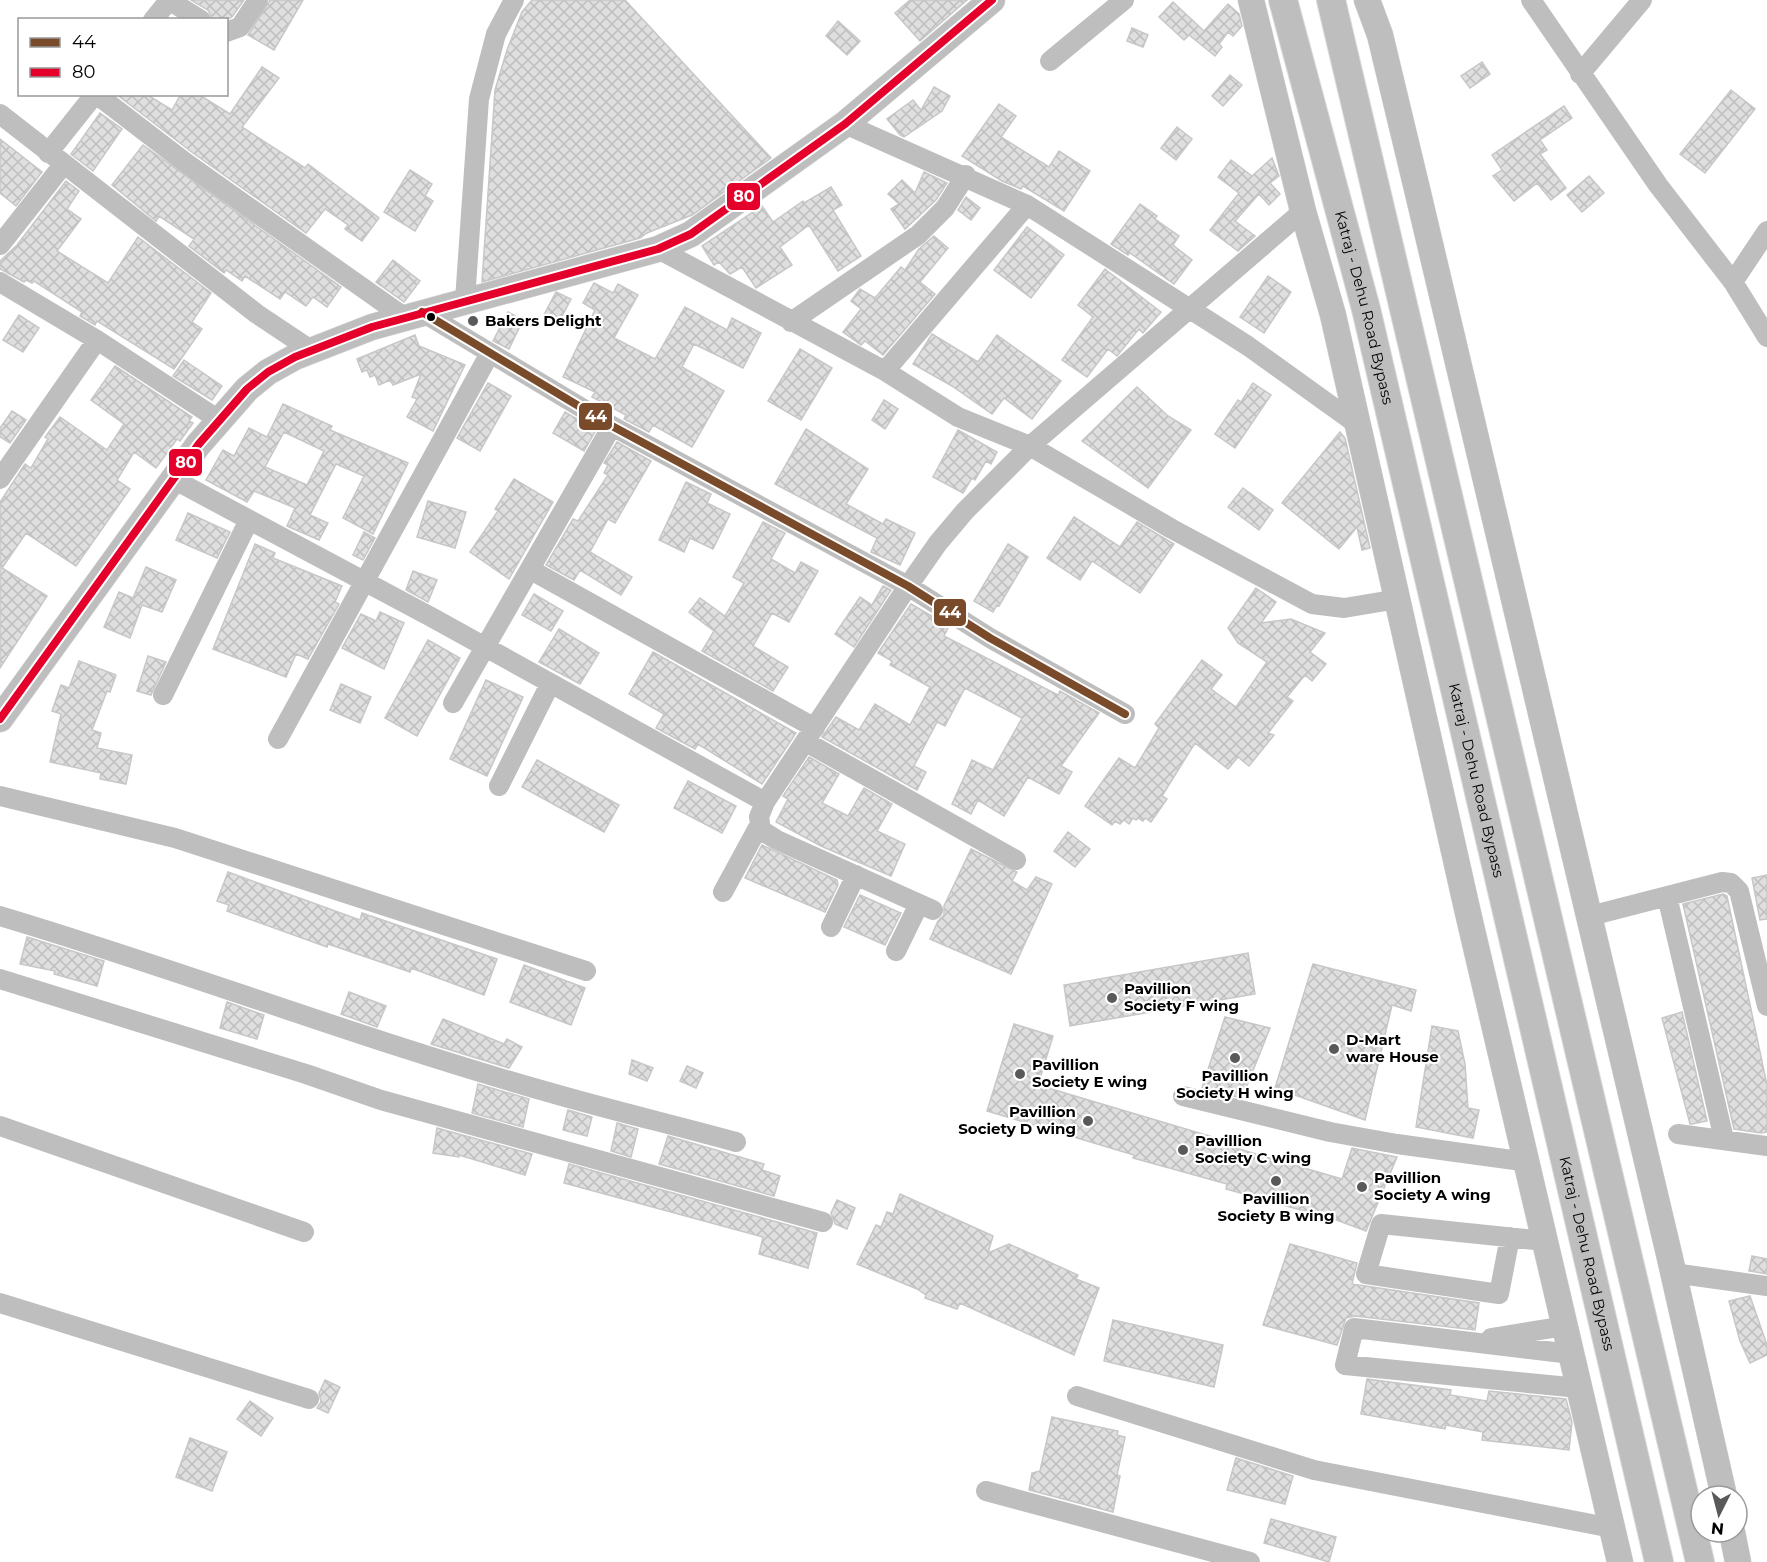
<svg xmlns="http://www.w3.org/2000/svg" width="1767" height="1562" font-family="Montserrat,sans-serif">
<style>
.building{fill:url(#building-cross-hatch);stroke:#c7c7c7;stroke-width:1.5;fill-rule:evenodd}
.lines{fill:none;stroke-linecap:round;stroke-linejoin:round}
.major-casing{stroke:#dbdbdb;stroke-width:27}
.highway-casing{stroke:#dbdbdb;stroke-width:30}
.minor{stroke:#bebebe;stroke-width:20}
.major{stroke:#bebebe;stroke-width:26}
.highway{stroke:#bebebe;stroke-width:28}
.bus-1-casing{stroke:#fff;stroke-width:12}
.bus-2-casing{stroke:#fff;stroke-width:12}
.bus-1{stroke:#7a4b2a;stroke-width:8}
.bus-2{stroke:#e4002b;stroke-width:8}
.bus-dot{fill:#000;stroke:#fff;stroke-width:2}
.poi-dot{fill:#595959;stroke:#fff;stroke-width:2}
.labels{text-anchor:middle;stroke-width:4.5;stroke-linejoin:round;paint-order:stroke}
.street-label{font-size:15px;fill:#000;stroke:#fff}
.poi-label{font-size:15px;font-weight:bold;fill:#000;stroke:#fff;text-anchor:start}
.line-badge{stroke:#fff;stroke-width:2}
.badge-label{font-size:16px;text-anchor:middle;font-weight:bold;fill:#fff}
</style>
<defs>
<pattern id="building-cross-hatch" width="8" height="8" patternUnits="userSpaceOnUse" patternTransform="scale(1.5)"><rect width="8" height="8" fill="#dfdfdf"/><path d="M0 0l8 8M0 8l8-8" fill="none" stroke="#bebebe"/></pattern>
</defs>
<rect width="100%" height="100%" fill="#fff"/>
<path class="building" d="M 191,0 L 244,0 L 232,17 L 225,20 L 213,20 L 208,10 Z
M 270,0 L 303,0 L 274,50 L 248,35 Z
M 532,0 L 625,0 L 771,158 L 692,215 L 647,233 L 640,238 L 482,282 L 495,90 L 507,50 L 522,12 Z
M 910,0 L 967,0 L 920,41 L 895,13 Z
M 1173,2 L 1204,31 L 1228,4 L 1239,14 L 1242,26 L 1233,36 L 1228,32 L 1219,44 L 1222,47 L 1215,56 L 1189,35 L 1184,40 L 1159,17 Z
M 838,21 L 860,41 L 847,55 L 826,36 Z
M 1132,28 L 1148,35 L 1143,47 L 1127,41 Z
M 1482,62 L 1490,74 L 1470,88 L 1461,76 Z
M 262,67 L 279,78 L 242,127 L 305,168 L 308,164 L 379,218 L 362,241 L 345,229 L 348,225 L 325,209 L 306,233 L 193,153 L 116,94 L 146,94 L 172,110 L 181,94 L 198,94 L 230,114 Z
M 1230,75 L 1242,85 L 1223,106 L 1212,96 Z
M 934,87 L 950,96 L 942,111 L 904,137 L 900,135 L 887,119 L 913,100 L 921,110 Z
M 1731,90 L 1755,109 L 1705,173 L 1680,154 Z
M 999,104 L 1016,116 L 1001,137 L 1049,167 L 1059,151 L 1090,171 L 1064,211 L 1023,186 L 1021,189 L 1002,181 L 962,156 Z
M 1564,106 L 1572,118 L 1540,140 L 1547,150 L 1540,154 L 1566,188 L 1551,200 L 1537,183 L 1514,201 L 1493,176 L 1502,170 L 1492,155 Z
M 100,113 L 122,129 L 93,171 L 71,154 Z
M 1177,127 L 1192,139 L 1176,160 L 1161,148 Z
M 0,139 L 42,172 L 16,206 L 0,193 Z
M 143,145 L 341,287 L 327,307 L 313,297 L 306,306 L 285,292 L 280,299 L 245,276 L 242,281 L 226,270 L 224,273 L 189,246 L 194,239 L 159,216 L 156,221 L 112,185 Z
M 1272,158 L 1279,176 L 1270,183 L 1280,194 L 1269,205 L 1259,194 L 1235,221 L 1255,236 L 1238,251 L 1210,230 L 1239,193 L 1218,177 L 1231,160 L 1252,176 Z
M 410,170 L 432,184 L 425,196 L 433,201 L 415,231 L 384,212 Z
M 924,172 L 947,183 L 936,200 L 905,229 L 891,209 L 899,204 L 888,194 L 902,180 L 915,193 Z
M 1589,176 L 1604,193 L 1582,212 L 1567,195 Z
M 66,181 L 79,191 L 67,209 L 81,219 L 57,251 L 108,283 L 138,237 L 211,293 L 192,322 L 202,329 L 174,369 L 97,321 L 95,325 L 80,316 L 82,312 L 34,281 L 32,283 L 26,280 L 24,282 L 0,269 L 0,261 L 17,245 Z
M 831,187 L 842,205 L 833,210 L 861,256 L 838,271 L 809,225 L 780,247 L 792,265 L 756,288 L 742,267 L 730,274 L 719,262 L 714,265 L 702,246 L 762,206 L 773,222 L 803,201 L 804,203 Z
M 966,197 L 980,208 L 971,220 L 958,210 Z
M 1140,204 L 1157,216 L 1155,219 L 1179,236 L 1173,245 L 1192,260 L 1174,284 L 1130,253 L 1128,255 L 1111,244 Z
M 1027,227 L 1064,255 L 1031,298 L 994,270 Z
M 934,236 L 948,248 L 920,282 L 935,294 L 883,355 L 865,341 L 861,345 L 843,332 L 861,309 L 851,301 L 860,289 L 875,298 L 901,267 L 905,270 L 919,249 Z
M 393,260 L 420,281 L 404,302 L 376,282 Z
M 1105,269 L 1161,312 L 1143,333 L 1139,329 L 1117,356 L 1108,349 L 1087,377 L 1062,360 L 1093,317 L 1078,305 Z
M 1268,276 L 1291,292 L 1264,333 L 1240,317 Z
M 594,283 L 613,293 L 618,284 L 638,295 L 614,338 L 655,359 L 685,307 L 727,330 L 732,318 L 761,333 L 743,368 L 694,344 L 682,367 L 724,391 L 692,447 L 653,425 L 649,432 L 624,419 L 626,415 L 592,397 L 595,392 L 563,377 L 595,310 L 583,303 Z
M 556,292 L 571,299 L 559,322 L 544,315 Z
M 508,312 L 523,320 L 509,349 L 493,341 Z
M 19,315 L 39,328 L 23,352 L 3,340 Z
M 932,334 L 978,362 L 997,335 L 1061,381 L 1032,419 L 1004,398 L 992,414 L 952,386 L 913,364 Z
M 415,335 L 419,346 L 465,365 L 433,431 L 407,417 L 417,399 L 412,397 L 421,374 L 393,385 L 390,380 L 379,385 L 375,375 L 370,377 L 367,370 L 362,372 L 357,359 Z
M 800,349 L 832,368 L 801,420 L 768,401 Z
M 184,360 L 222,386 L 212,400 L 173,376 Z
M 115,366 L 192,417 L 189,421 L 193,423 L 180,441 L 177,439 L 156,468 L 134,452 L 117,480 L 130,489 L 76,566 L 26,533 L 2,568 L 47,596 L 0,668 L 0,502 L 25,464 L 31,468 L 48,439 L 45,437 L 60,417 L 107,450 L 124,424 L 91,400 Z
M 488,383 L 511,396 L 480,451 L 457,438 Z
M 1253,383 L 1271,395 L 1235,448 L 1215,434 L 1238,400 L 1241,402 Z
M 1137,387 L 1168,416 L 1191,430 L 1148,488 L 1082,441 Z
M 884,400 L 898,409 L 885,429 L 872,420 Z
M 283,404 L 332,426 L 330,430 L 408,463 L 373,534 L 343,518 L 364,476 L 336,464 L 310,515 L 328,523 L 319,540 L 287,526 L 295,508 L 254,491 L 247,502 L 206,480 L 223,450 L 234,456 L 249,428 L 267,437 ZM 284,432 L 324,451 L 307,485 L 265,467 Z
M 12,411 L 26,420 L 10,443 L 0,437 L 0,428 Z
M 565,412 L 596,430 L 584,451 L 553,433 Z
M 806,429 L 868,469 L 846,504 L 883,524 L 886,519 L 915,533 L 900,565 L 871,552 L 877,538 L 775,484 Z
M 958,430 L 997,452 L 991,464 L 986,461 L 975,480 L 972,478 L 963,493 L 933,477 Z
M 1340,432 L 1345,438 L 1370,548 L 1362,550 L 1357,527 L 1339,549 L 1282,503 Z
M 617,442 L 651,461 L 615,523 L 608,519 L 590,552 L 632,577 L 621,595 L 580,570 L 574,580 L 546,565 L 573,519 L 578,521 L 608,475 L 604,473 L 608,465 L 604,463 Z
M 514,479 L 553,502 L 509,579 L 470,552 L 498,511 L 495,509 Z
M 686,482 L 711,494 L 707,503 L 730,514 L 713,549 L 690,538 L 684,552 L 659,540 Z
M 1243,488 L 1273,510 L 1259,530 L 1228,507 Z
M 428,501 L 466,512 L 455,548 L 417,537 Z
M 188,513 L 230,532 L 217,558 L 176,540 Z
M 1074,517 L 1120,547 L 1137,522 L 1174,544 L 1140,593 L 1092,561 L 1080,580 L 1047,558 Z
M 763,522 L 785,533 L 771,559 L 795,573 L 801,562 L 818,571 L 789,622 L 772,613 L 753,646 L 788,667 L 773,691 L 702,651 L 714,631 L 689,612 L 700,598 L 725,616 L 744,583 L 733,577 Z
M 364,532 L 375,538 L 363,560 L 353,555 Z
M 255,544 L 275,553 L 273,558 L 342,586 L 335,602 L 339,604 L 308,659 L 296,654 L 286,677 L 213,649 Z
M 1008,544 L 1028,557 L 999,606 L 997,605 L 993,612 L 974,601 Z
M 146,567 L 176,580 L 162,612 L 142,605 L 130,638 L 104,627 L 119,592 L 133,598 Z
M 413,571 L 437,580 L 428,602 L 406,590 Z
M 883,586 L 891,590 L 854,647 L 835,634 L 860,597 L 872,605 Z
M 1256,588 L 1276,602 L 1261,623 L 1291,619 L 1325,633 L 1310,652 L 1326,664 L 1312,681 L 1305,675 L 1287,697 L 1293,701 L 1268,733 L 1274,735 L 1249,766 L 1238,757 L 1228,769 L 1195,743 L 1162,796 L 1167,799 L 1151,822 L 1145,818 L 1143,821 L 1138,818 L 1136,820 L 1133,818 L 1129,824 L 1124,820 L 1120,824 L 1115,821 L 1112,825 L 1085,806 L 1119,758 L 1135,768 L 1159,728 L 1155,724 L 1202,660 L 1222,675 L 1211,689 L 1236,707 L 1267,662 L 1238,643 L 1228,628 Z
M 534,594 L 563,611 L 551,631 L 522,615 Z
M 911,604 L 949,626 L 944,636 L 1058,695 L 1060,691 L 1099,713 L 1061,766 L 1072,772 L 1059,794 L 1028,777 L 1004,816 L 978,800 L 971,814 L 952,804 L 972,760 L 993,770 L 1022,718 L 965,688 L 945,726 L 937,722 L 914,766 L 926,772 L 917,790 L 822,737 L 836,717 L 859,730 L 875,704 L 910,725 L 930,687 L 890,665 L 892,661 L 878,653 Z
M 380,612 L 404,623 L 384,669 L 342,648 L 361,614 L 376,621 Z
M 559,629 L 599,653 L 580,684 L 539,662 Z
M 428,640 L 460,658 L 417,736 L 385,718 Z
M 653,652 L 796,733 L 762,784 L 698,744 L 695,749 L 656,728 L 664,714 L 629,694 Z
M 148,656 L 166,662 L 151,695 L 137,691 Z
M 79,661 L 116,675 L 110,692 L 107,691 L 92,730 L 101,733 L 97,748 L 132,755 L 126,784 L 100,779 L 101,773 L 50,762 L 61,714 L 52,711 L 61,685 L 69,688 Z
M 486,680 L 523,697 L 487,776 L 450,759 Z
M 341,684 L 371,697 L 360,723 L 330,710 Z
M 809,757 L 839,774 L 822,803 L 848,816 L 864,788 L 892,804 L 877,831 L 905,844 L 891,876 L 821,846 L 776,822 L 788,799 L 783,796 Z
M 537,760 L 619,805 L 604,832 L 522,787 Z
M 688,781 L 736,806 L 722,833 L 674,808 Z
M 1068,832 L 1090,849 L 1075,867 L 1054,851 Z
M 762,845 L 837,880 L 838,885 L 825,912 L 745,878 Z
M 971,849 L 1017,872 L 1012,881 L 1027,890 L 1036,877 L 1052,884 L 1011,974 L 930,939 L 938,921 L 944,915 L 944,906 Z
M 228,872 L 360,920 L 362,913 L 497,959 L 484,995 L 411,968 L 410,972 L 328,944 L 327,947 L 227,911 L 229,905 L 217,901 Z
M 1767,875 L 1767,919 L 1760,920 L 1752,878 Z
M 1723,894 L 1727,896 L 1767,1085 L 1767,1132 L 1761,1133 L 1734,1129 L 1683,904 Z
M 860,895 L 901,913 L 885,945 L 844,927 Z
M 27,937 L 104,961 L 97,986 L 54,974 L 55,971 L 20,964 Z
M 1248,953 L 1255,994 L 1070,1026 L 1064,985 Z
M 1313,964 L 1416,990 L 1411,1011 L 1392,1005 L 1365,1120 L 1275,1088 Z
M 524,965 L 585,988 L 571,1025 L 510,1002 Z
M 349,992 L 386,1006 L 377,1027 L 341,1014 Z
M 227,1002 L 264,1015 L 257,1039 L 220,1028 Z
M 1682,1012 L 1707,1121 L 1692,1124 L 1690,1124 L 1662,1018 Z
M 1225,1017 L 1270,1028 L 1242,1098 L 1202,1088 Z
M 443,1019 L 504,1044 L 507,1039 L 522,1047 L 509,1068 L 431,1044 Z
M 1014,1024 L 1053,1036 L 1038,1085 L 1233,1143 L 1232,1147 L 1342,1179 L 1352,1148 L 1397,1157 L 1366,1231 L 1315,1212 L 1315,1214 L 1226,1189 L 1227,1184 L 1133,1158 L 1134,1155 L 987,1111 Z
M 1432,1026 L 1458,1031 L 1465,1064 L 1468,1108 L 1479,1110 L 1473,1138 L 1416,1127 Z
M 632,1060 L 653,1068 L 647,1081 L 629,1074 Z
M 687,1066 L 703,1073 L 696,1088 L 680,1081 Z
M 478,1084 L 529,1099 L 523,1127 L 472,1113 Z
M 568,1110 L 592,1117 L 587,1136 L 563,1130 Z
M 617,1123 L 638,1129 L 631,1157 L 611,1151 Z
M 437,1128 L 532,1154 L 525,1175 L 459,1155 L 459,1157 L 433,1153 Z
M 668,1136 L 764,1164 L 762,1170 L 780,1176 L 774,1196 L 659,1164 Z
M 569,1164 L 817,1233 L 808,1268 L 759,1254 L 763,1237 L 564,1183 Z
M 900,1194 L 993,1236 L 988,1253 L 1009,1244 L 1078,1275 L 1076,1279 L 1099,1288 L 1074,1355 L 960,1303 L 957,1309 L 925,1298 L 926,1295 L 917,1289 L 857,1264 L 876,1225 L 881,1227 L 887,1212 L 893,1214 Z
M 837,1200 L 855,1208 L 847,1229 L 835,1224 L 831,1213 Z
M 1290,1244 L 1357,1263 L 1352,1284 L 1479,1303 L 1475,1330 L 1355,1316 L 1346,1318 L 1337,1345 L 1263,1325 Z
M 1752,1256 L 1767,1259 L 1767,1274 L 1749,1271 Z
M 1750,1296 L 1767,1345 L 1767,1355 L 1750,1363 L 1740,1341 L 1729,1301 Z
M 1113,1320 L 1223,1345 L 1214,1387 L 1104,1361 Z
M 1367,1379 L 1451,1390 L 1450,1395 L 1487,1401 L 1489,1391 L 1566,1399 L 1572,1422 L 1569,1450 L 1482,1440 L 1483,1432 L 1446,1425 L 1445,1429 L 1361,1414 Z
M 325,1380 L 340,1387 L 328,1413 L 317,1408 L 321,1402 L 319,1393 Z
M 250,1401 L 273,1418 L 261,1436 L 237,1419 Z
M 1052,1417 L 1118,1431 L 1117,1435 L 1125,1437 L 1117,1475 L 1120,1476 L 1113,1512 L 1029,1490 L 1032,1473 L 1040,1471 Z
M 190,1438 L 227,1452 L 212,1491 L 176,1477 Z
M 1236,1458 L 1293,1476 L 1285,1504 L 1227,1490 Z
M 1271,1519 L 1336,1537 L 1329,1562 L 1264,1543 Z"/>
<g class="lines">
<g class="major-casing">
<path id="major" d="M 1251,0 L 1303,211 L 1333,315 L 1468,913 L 1620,1562
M 1367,0 L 1380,35 L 1417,189 L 1669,1254 L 1724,1496
M 0,719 L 198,445 L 247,389 L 268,372 L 295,357 L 372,327 L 658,249 L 691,234 L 845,124 L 992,0
M 1732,1532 L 1738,1562"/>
</g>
<g class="highway-casing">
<g id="highway">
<path id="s1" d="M 1283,0 L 1366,309 L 1659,1562"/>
<path d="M 1331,0 L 1700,1562"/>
</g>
</g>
<path class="minor" d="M 1531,0 L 1658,185 L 1733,282 L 1767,337
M 153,20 L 167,3 L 175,4 L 201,20
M 226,32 L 240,27 L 258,0
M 1050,61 L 1124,0
M 1580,74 L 1642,0
M 96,94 L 186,163 L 404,317
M 0,114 L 257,314 L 311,350
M 845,124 L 1027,205 L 1248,346 L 1358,425
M 48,153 L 95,94
M 0,245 L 63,165
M 658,249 L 885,371 L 958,417 L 1030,446 L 1172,529 L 1312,604 L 1344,608 L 1398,599
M 0,282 L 97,340 L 219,420
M 1733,282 L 1767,231
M 465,300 L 479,99 L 496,34 L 514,0
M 422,312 L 612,426 L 908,586 L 990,638 L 1125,714
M 791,322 L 918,235 L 945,208 L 966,175
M 885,371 L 1027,205
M 0,479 L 97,340
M 173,479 L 433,618 L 765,802
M 531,570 L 815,728
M 163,695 L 249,520
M 453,703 L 612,426
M 278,739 L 490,353
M 806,742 L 1016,860
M 499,786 L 550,684
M 0,796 L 175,838 L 586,971
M 723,892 L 760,824
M 1667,896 L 1724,1139
M 933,910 L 777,840 L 761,830 L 759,817 L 765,802 L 908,586 L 938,543 L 965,511 L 1030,446 L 1303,211
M 0,916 C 184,971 363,1040 548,1092 C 610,1110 674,1125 736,1142
M 1590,916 L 1722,882 L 1731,883 L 1739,891 L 1767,1006
M 831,927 L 856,875
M 896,951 L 919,904
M 0,979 L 306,1074 L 381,1100 L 823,1222
M 1183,1096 L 1330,1132 L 1397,1144 L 1528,1162
M 0,1126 L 304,1232
M 1678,1134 L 1767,1146
M 1510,1237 L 1499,1294 L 1366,1274 L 1381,1224 L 1545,1241
M 1673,1273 L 1767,1286
M 0,1303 L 309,1399
M 1491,1338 L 1565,1326
M 1571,1354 L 1354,1328 L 1345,1365 L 1579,1388
M 1077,1396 L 1314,1470 L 1612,1528
M 986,1491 L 1250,1562"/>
<use href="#major" class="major"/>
<use href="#highway" class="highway"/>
<g class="bus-1-casing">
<path id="bus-1" d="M 422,312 L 612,426 L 908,586 L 990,638 L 1125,714"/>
</g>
<g class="bus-2-casing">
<path id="bus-2" d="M 0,719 L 198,445 L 247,389 L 268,372 L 295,357 L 372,327 L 658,249 L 691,234 L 845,124 L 992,0"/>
</g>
<use href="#bus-1" class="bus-1"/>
<use href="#bus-2" class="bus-2"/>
</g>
<circle class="bus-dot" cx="431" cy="317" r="5"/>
<g class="poi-dot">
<circle cx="473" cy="321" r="6"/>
<circle cx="1112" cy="998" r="6"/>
<circle cx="1334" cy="1049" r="6"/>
<circle cx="1235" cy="1058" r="6"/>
<circle cx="1020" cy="1074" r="6"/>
<circle cx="1088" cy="1121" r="6"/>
<circle cx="1183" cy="1150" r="6"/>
<circle cx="1276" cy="1181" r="6"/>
<circle cx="1362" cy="1187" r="6"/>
</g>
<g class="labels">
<g class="street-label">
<text dy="5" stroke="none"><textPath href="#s1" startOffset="318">Katraj - Dehu Road Bypass</textPath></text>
<text dy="5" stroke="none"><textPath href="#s1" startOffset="804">Katraj - Dehu Road Bypass</textPath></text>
<text dy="5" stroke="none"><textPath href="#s1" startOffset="1290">Katraj - Dehu Road Bypass</textPath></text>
</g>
<g class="poi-label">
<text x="485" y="326">Bakers Delight</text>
<text x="1124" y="994">Pavillion<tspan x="1124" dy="17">Society F wing</tspan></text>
<text x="1346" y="1045">D-Mart<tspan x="1346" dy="17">ware House</tspan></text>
<text x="1032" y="1070">Pavillion<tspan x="1032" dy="17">Society E wing</tspan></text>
<text x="1235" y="1081" text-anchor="middle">Pavillion<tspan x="1235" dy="17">Society H wing</tspan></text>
<text x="1076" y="1117" text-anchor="end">Pavillion<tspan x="1076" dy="17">Society D wing</tspan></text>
<text x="1195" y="1146">Pavillion<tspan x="1195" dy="17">Society C wing</tspan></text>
<text x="1374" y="1183">Pavillion<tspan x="1374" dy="17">Society A wing</tspan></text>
<text x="1276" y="1204" text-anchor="middle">Pavillion<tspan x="1276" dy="17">Society B wing</tspan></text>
</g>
</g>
<g class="line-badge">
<rect x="726" y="182" width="35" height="29" rx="6" fill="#e4002b"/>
<rect x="578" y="402" width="35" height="29" rx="6" fill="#7a4b2a"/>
<rect x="168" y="448" width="35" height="29" rx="6" fill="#e4002b"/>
<rect x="933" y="598" width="34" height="29" rx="6" fill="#7a4b2a"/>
</g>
<g class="badge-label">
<text x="744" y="202">80</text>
<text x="596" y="422">44</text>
<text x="186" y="468">80</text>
<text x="950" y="618">44</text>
</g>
<rect x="18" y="18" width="210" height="78" fill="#ffffff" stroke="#999999" stroke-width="1.5"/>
<rect x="30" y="38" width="30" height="9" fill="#7a4b2a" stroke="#999999" stroke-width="1.5"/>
<text x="72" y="48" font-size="18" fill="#000000">44</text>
<rect x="30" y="68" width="30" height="9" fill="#e4002b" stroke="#999999" stroke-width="1.5"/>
<text x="72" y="78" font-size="18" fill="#000000">80</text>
<g transform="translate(1719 1514) rotate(186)"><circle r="28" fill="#ffffff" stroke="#999999" stroke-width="1.5"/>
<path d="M0-4.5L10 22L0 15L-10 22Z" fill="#595959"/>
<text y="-9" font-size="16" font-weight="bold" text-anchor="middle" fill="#000000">N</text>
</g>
</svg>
